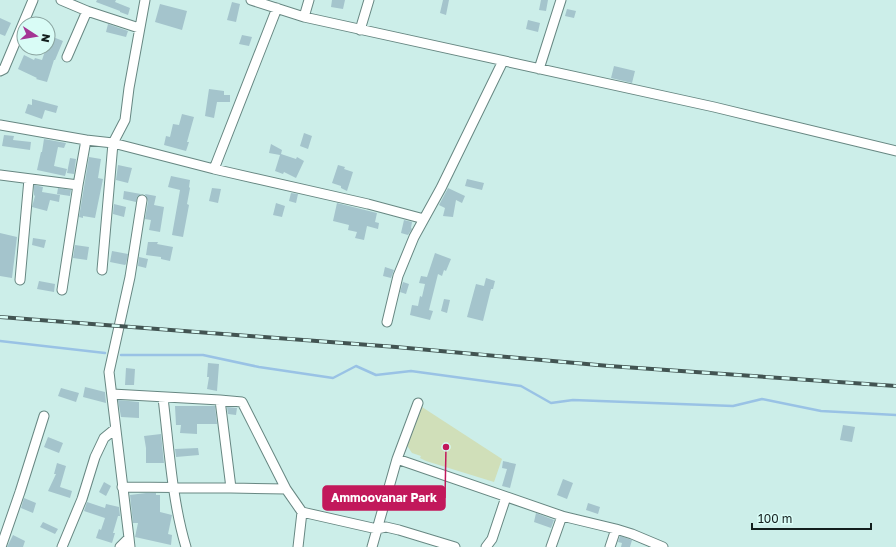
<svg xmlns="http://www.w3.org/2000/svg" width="896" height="547" font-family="'Golos Text',sans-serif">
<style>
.green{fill:#d0dfb9}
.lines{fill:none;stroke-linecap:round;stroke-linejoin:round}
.stream{stroke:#99c2e5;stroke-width:2.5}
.building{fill:#a4c4cc}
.minor-casing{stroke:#678782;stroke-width:11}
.minor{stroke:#fff;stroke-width:9}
.rail-casing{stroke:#425452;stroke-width:4}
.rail{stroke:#d9fcf6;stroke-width:2.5;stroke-dasharray:8;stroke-linecap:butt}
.leader{fill:none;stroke:#c2185b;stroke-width:1.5}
.callout-dot{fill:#c2185b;stroke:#d9fcf6;stroke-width:1.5}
.callout{fill:#c2185b;stroke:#c2185b;stroke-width:1.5}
.callout-label{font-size:12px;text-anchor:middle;font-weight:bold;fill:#fff}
</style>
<rect width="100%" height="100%" fill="#cceee9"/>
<path class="green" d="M 422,407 L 502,459 L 494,482 L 426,461 L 420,458 L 421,456 L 412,453 L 406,444 Z"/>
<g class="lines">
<path class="stream" d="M 0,341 L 105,353
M 121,355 L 203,355 L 259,367 L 333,378 L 356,366 L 376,375 L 411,371 L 521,386 L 551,403 L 573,400 L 733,406 L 762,399 L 821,411 L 896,415"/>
</g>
<path class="building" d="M 97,0 L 116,0 L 115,2 L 130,8 L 128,15 L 120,12 L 120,11 L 96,2 Z
M 332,0 L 345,0 L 343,9 L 331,7 Z
M 443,0 L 449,0 L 446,15 L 440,13 Z
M 541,0 L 548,0 L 546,11 L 539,10 Z
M 232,2 L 240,4 L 236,22 L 227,20 Z
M 160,4 L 187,11 L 182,30 L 155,22 Z
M 567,9 L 576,11 L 574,18 L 565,16 Z
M 0,18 L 11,23 L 5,36 L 0,34 Z
M 528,20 L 540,23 L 538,32 L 526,29 Z
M 108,24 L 128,31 L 126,37 L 106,32 Z
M 48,35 L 63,41 L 55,60 L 54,60 L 47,82 L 36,79 L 37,78 L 18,69 L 24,55 L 34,60 L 35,58 L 42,60 L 46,48 L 48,48 Z
M 242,35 L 252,37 L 249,46 L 239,44 Z
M 614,66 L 635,71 L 632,83 L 611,78 Z
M 209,89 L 224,91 L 224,95 L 230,95 L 230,102 L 217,102 L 214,118 L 205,116 Z
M 32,99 L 58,106 L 56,113 L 45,110 L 42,119 L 25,113 L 28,104 L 32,105 Z
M 182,114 L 194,117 L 187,142 L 189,142 L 186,151 L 164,145 L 166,136 L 170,137 L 173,124 L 179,125 Z
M 304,133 L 312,136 L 308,149 L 300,146 Z
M 4,135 L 14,136 L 13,140 L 31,142 L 30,150 L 2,146 Z
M 44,139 L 66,143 L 64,148 L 58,147 L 54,166 L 67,169 L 65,176 L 37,170 L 41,152 L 42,152 Z
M 271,144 L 282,150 L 281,154 L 296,159 L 297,157 L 304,161 L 296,178 L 284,172 L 283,174 L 275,171 L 280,155 L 269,153 Z
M 89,157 L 101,159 L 98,178 L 103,179 L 95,218 L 83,216 L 83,218 L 79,217 Z
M 70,158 L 76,159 L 74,174 L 67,173 Z
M 118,165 L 132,168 L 128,183 L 116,180 Z
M 338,165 L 345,167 L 344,169 L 353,172 L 347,191 L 341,188 L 341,186 L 332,183 Z
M 171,176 L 190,180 L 189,187 L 190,188 L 187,204 L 189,205 L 183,237 L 172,235 L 180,190 L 168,187 Z
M 467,179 L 484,183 L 482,190 L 465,186 Z
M 34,185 L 43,187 L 42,192 L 60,195 L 59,202 L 50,200 L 47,211 L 32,207 L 35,196 L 34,195 Z
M 58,188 L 71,190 L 70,196 L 57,194 Z
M 212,188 L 221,189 L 218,203 L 209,201 Z
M 448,188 L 465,196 L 462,203 L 456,200 L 453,217 L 443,216 L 445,208 L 439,205 Z
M 124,191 L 141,194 L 137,197 L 136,202 L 123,199 Z
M 291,193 L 298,194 L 296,203 L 289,201 Z
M 145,194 L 156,196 L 154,205 L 164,207 L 160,232 L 149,230 L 151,220 L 145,219 L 148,201 Z
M 276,203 L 285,206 L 282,217 L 273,215 Z
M 337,203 L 377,213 L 375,222 L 379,223 L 378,229 L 367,226 L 364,240 L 355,238 L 357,232 L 348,230 L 349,225 L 333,221 Z
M 114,204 L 126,207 L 124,217 L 113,214 Z
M 404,220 L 412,222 L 411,228 L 412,229 L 408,235 L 401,233 Z
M 0,233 L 17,237 L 12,278 L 0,276 Z
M 33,238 L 46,240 L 44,248 L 32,245 Z
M 148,242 L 158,242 L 157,244 L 173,247 L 170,261 L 161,259 L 161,257 L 146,255 Z
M 75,245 L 89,247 L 87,260 L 73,258 Z
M 112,251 L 128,254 L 126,264 L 125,265 L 110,262 Z
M 435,253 L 451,259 L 446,271 L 444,270 L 442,276 L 438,274 L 429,310 L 433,311 L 430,320 L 410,315 L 412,305 L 418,306 L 420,296 L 422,297 L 425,284 L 419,283 L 421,276 L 427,277 Z
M 139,257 L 148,259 L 146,268 L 138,266 Z
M 385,267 L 394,270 L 391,278 L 383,276 Z
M 486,278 L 495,281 L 493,289 L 491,289 L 483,321 L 467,317 L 476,284 L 484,286 Z
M 39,281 L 55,284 L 54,292 L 37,289 Z
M 403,282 L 409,284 L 406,294 L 400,292 Z
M 444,299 L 450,300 L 447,313 L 441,311 Z
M 208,363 L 219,364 L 217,391 L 207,389 L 209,377 L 207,377 Z
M 126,368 L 135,369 L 134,385 L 125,385 Z
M 85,387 L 105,392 L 106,403 L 83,397 Z
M 61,388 L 79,393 L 76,402 L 58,396 Z
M 118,400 L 139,402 L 139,418 L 121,417 Z
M 175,406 L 215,406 L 217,424 L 197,424 L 197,434 L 180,433 L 181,425 L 176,425 Z
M 227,407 L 237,408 L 236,415 L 228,414 Z
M 843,425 L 855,427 L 852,442 L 840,440 Z
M 161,434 L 164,463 L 146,463 L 146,448 L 144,436 Z
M 48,437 L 63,443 L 59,453 L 44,447 Z
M 198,448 L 199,455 L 176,457 L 175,449 Z
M 503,461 L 516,464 L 510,488 L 502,486 L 507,469 L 502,468 Z
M 57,463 L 66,466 L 60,487 L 72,491 L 70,498 L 48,491 L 56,474 L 54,474 Z
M 563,479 L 573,483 L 567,499 L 557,495 Z
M 104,482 L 111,486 L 106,496 L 99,492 Z
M 146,493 L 156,493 L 156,495 L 160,495 L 160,512 L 172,515 L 168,534 L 172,535 L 171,545 L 135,537 L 138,523 L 133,523 L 130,495 Z
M 24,498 L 36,503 L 33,513 L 21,508 Z
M 87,502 L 105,508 L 106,504 L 119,507 L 120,516 L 118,516 L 113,533 L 115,533 L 112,543 L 96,538 L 99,529 L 101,530 L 105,518 L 84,511 Z
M 588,503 L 600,507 L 598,514 L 586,510 Z
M 536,513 L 554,520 L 551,528 L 534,522 Z
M 43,522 L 58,529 L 55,534 L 40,527 Z
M 13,535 L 25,541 L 23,547 L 7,547 Z
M 620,536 L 632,540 L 630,547 L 621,547 L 622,543 L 618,542 Z"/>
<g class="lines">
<g class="minor-casing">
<path id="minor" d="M 61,0 L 87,11 L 139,28
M 251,0 L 304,17 L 714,107 L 896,151
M 304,17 L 309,0
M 360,30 L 369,0
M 67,57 L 87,11
M 539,69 L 561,0
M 0,71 L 4,69 L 33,0
M 0,125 L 86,140 L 113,143 L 214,169 L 368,204 L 424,219
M 214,169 L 277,8
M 0,175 L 78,185
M 102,270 L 113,143 L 125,120 L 129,88 L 145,0
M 20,280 L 29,179
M 62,290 L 78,185 L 86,140
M 387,322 L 398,276 L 414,237 L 441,188 L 503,61
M 112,394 L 220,400 L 231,488 L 122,487
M 163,398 C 169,446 172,501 186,547
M 220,400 L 242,402 L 286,489
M 397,459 L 562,516 L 616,529 L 632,534 L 663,547
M 231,488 L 286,489 L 302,512 L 377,529 L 386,527 L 399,530 L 455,547
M 129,538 L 109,372 L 130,277 L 142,200
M 1,547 L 20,492 L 44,416
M 62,547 L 82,499 L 95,457 L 104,438 L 115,429
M 120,547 L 129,538 L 130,547
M 298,547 L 302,512
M 372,547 L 397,459 L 418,403
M 486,547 L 492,539 L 506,497
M 551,547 L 562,516
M 610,547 L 616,529"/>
</g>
<use href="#minor" class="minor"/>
<g class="rail-casing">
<path id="rail" d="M 0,317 L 396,347 L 609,366 L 896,386"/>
</g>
<use href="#rail" class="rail"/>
</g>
<path class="leader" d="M446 447L445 498"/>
<circle class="callout-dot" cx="446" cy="447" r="4"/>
<rect class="callout" x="323" y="486" width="122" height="24" rx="4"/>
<g class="callout-label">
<text x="384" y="502">Ammoovanar Park</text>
</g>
<g transform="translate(36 36) rotate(102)"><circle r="19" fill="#d9fcf6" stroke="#89a39f"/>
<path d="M0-3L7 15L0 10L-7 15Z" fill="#a43594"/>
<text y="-6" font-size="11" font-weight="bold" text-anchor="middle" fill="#121e1d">N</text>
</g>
<path d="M752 523v6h119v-6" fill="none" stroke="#121e1d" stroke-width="2"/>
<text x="758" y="523" font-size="12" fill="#121e1d" stroke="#d9fcf6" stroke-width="3" paint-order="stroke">100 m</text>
</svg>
